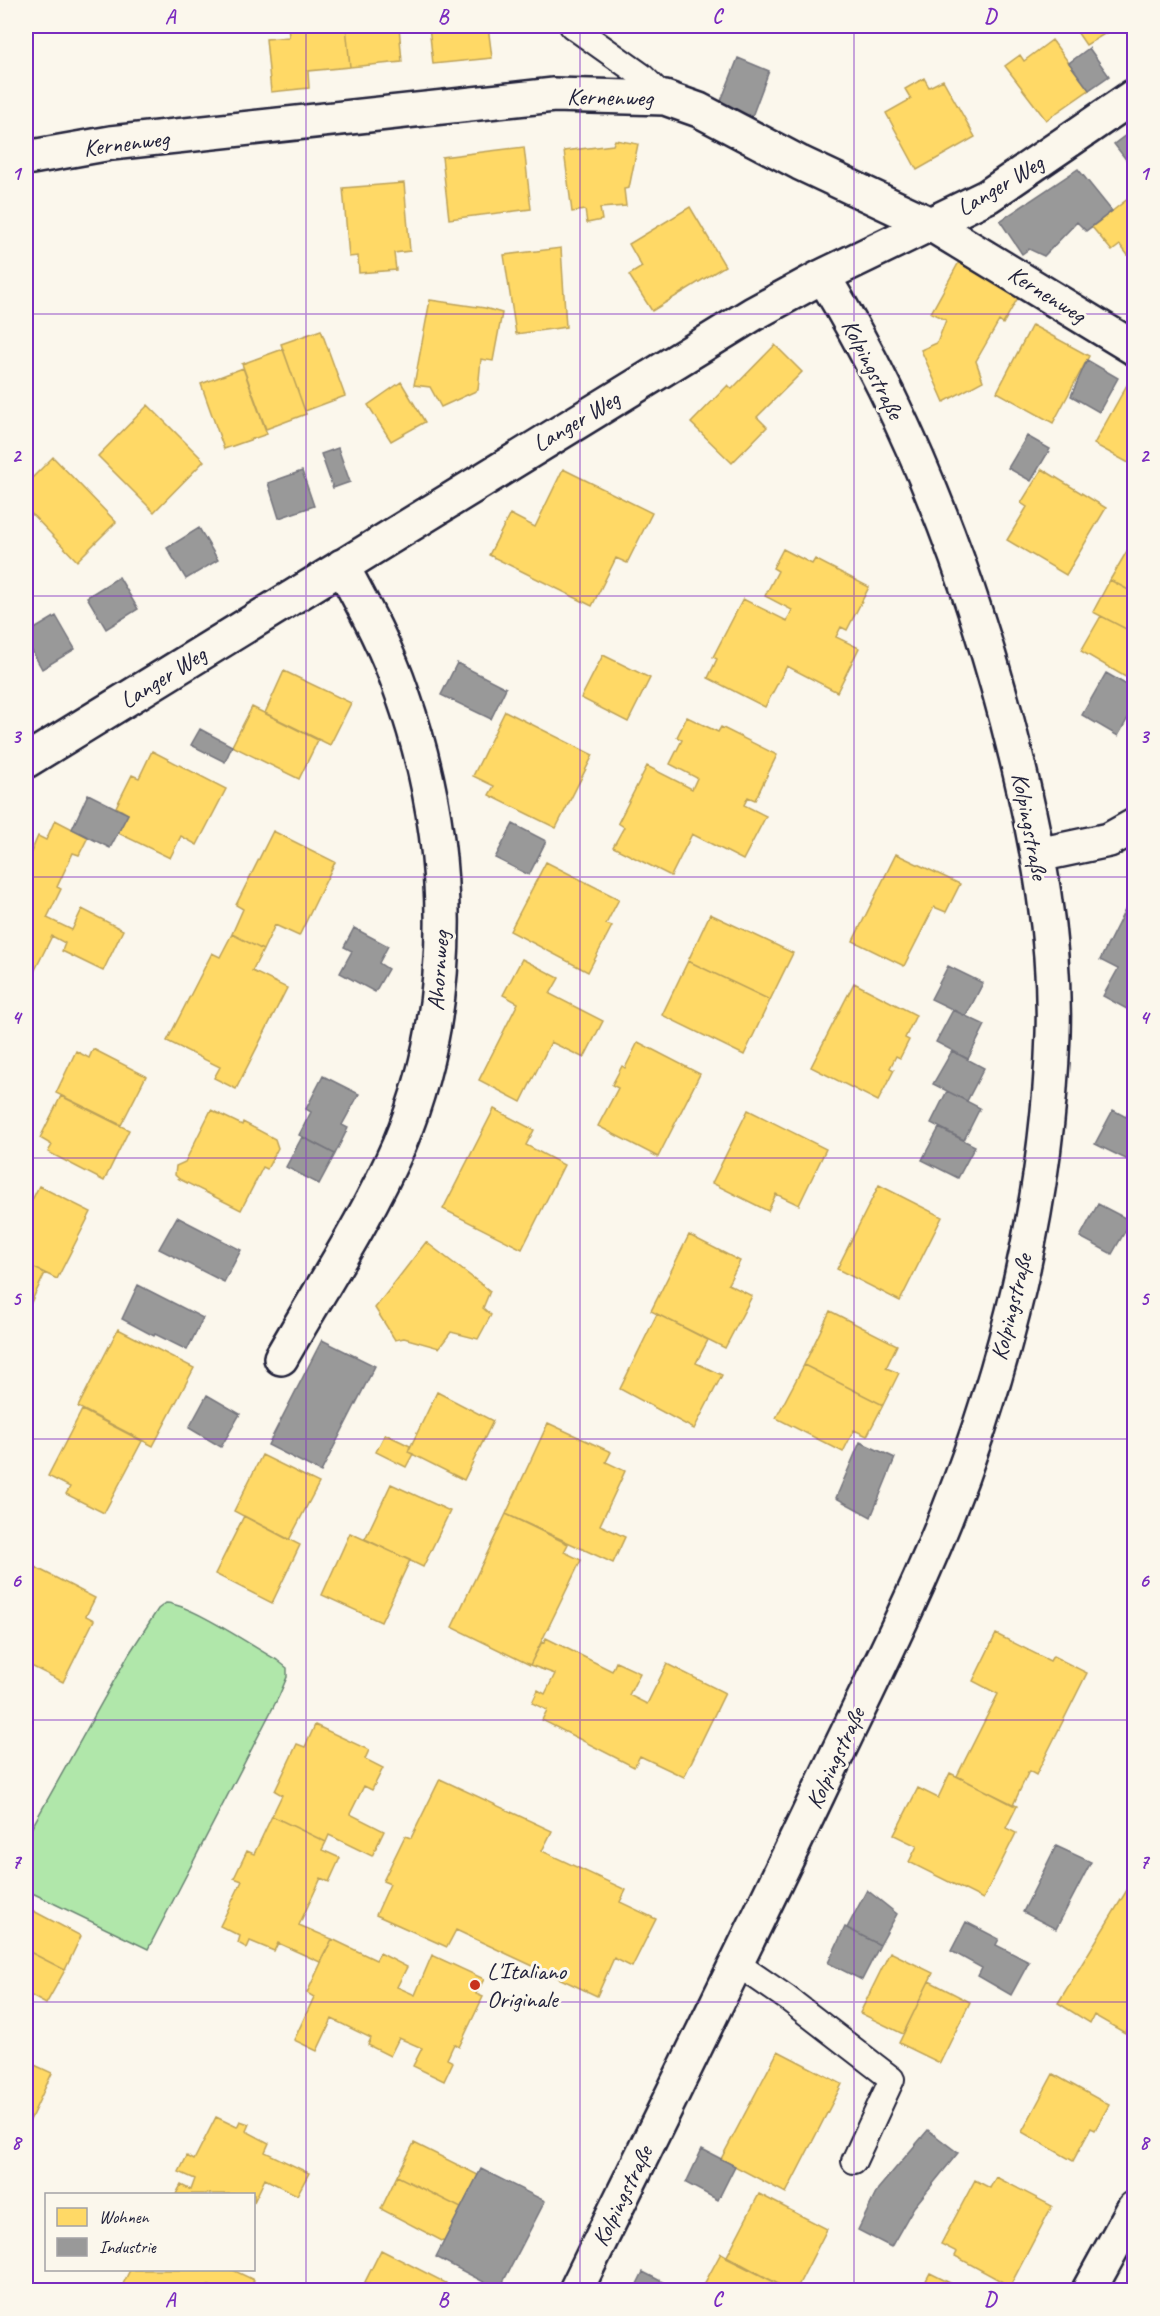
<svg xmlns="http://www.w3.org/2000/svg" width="1160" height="2316" font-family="Caveat,sans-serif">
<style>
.green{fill:#b0e7aa;stroke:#698472;stroke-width:1.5}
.homes{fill:#ffd966;stroke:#bda259;stroke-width:1.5}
.industry{fill:#999;stroke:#75757d;stroke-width:1.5}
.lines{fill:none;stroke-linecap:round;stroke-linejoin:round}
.service-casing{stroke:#22223b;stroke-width:28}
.minor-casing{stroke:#22223b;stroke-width:38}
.tertiary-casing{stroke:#22223b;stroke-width:38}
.service{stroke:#fbf7ec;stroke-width:24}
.minor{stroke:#fbf7ec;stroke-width:33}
.tertiary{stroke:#fbf7ec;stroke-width:33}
.grid{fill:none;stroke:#7b2cbf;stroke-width:1.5;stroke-opacity:0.55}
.poi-dot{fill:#c8321e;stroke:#fbf7ec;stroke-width:2}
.labels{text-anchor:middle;stroke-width:6;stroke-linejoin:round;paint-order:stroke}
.street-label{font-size:24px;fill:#22223b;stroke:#fbf7ec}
.poi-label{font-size:24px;fill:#22223b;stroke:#fbf7ec;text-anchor:start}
.neatline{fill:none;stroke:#7b2cbf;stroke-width:2}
.grid-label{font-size:20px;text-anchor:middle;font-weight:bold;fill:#7b2cbf}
</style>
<rect width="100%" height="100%" fill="#fbf7ec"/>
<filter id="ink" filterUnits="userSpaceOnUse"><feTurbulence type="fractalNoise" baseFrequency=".0167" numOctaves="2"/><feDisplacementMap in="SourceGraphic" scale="12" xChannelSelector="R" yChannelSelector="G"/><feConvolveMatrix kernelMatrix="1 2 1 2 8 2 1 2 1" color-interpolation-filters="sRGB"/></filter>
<g filter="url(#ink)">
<path class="green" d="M 166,1603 C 190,1604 252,1646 277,1660 L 287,1668 L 287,1677 L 279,1696 L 148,1949 L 26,1890 L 26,1838 L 129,1654 L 158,1609 Z"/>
<path class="homes" d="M 288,26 L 346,26 L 350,67 L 308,71 L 309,88 L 271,92 L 266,39 L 289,37 Z
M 346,26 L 399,26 L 402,62 L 350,67 Z
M 429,26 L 488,26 L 492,58 L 433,64 Z
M 651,26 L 675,26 L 652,31 Z
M 1073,26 L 1118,26 L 1086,45 Z
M 1052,40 L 1089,90 L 1046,120 L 1005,66 L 1020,55 L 1024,61 Z
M 924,78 L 929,87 L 943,80 L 975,137 L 917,170 L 886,113 L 911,99 L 905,89 Z
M 615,140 L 638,144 L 629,188 L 624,189 L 626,206 L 600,208 L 602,220 L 587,223 L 585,210 L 572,212 L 564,151 L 613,145 Z
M 524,147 L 531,209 L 449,219 L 442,157 Z
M 404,183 L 410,251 L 394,253 L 396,270 L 359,273 L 358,256 L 349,257 L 343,188 Z
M 1134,194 L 1134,263 L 1120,245 L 1112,251 L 1092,227 Z
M 690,207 L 725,266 L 652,311 L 629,275 L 642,267 L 629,244 Z
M 561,248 L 566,327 L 516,334 L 504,255 Z
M 959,262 L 1020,294 L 1003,324 L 999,321 L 976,361 L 983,381 L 944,402 L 921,350 L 937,343 L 946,320 L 931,313 Z
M 430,300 L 485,308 L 502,313 L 493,361 L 481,359 L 478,390 L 441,407 L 430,387 L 414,385 Z
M 1032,325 L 1089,356 L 1053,423 L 997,392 Z
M 321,330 L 345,396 L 305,411 L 281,344 Z
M 775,345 L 802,372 L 757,417 L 767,427 L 732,463 L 691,423 L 728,385 L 732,389 Z
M 283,349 L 306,414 L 266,429 L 242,364 Z
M 243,368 L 267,434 L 224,449 L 201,384 Z
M 401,382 L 425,422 L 391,441 L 368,405 Z
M 1128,383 L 1134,387 L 1134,466 L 1094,444 Z
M 148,405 L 204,461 L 154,512 L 98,456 Z
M 53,457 L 116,522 L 77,561 L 26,508 L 26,484 Z
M 563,469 L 652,513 L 627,563 L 616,558 L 592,606 L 489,555 L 510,514 L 535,527 Z
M 1042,469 L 1106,508 L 1066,575 L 1007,540 L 1027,507 L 1021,503 Z
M 1131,544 L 1134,546 L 1134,593 L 1110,580 Z
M 783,549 L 812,564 L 815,559 L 869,587 L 847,630 L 841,627 L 836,637 L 859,648 L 837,692 L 787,666 L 765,707 L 708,678 L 717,659 L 713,657 L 743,599 L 787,621 L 792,610 L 765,596 L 778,571 L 773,568 Z
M 1110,580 L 1134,593 L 1134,633 L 1093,612 Z
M 1101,616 L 1134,633 L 1134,682 L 1081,651 Z
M 603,655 L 650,678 L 628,722 L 581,698 Z
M 284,671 L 351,703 L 330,745 L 265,713 Z
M 252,707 L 318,740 L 299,779 L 232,746 Z
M 505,711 L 593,755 L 556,828 L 489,795 L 494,786 L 473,776 Z
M 687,717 L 718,732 L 721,727 L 777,755 L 755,800 L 748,797 L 744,805 L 766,816 L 743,860 L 692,834 L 671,876 L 613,847 L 624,827 L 618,823 L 647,766 L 692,789 L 697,778 L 670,764 L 682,740 L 677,737 Z
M 152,751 L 226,789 L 197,845 L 181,836 L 170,858 L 118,833 L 128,814 L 116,807 L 132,775 L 139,778 Z
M 55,820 L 88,837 L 79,855 L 73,853 L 57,887 L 61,889 L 47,918 L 72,930 L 82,909 L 123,930 L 103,971 L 62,951 L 65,943 L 52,936 L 34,972 L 26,968 L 26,864 L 38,836 L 46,840 Z
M 273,831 L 335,862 L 299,936 L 275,925 L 263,950 L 232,934 L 243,909 L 236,905 Z
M 896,854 L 960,884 L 946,912 L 934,907 L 904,966 L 853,941 Z
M 546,862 L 619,899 L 606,924 L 612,926 L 588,972 L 510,931 Z
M 710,914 L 793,953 L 770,1000 L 688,961 Z
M 232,934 L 263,950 L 252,971 L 287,988 L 236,1089 L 214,1078 L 220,1067 L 167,1041 L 212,953 L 220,957 Z
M 522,959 L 559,978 L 550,994 L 603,1021 L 584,1058 L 551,1042 L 521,1102 L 479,1080 L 518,1003 L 503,995 Z
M 688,961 L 770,1000 L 744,1055 L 662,1015 Z
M 854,983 L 916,1015 L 905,1038 L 909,1040 L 900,1058 L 896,1056 L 890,1068 L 894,1070 L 878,1101 L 811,1067 Z
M 638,1042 L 700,1074 L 658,1157 L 598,1126 L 618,1088 L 612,1085 L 622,1066 L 625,1068 Z
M 93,1049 L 146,1076 L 121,1125 L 56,1093 L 76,1051 L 89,1058 Z
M 61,1096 L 129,1130 L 104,1181 L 48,1152 L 52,1145 L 40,1138 Z
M 494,1109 L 534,1130 L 526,1145 L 564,1165 L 522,1249 L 443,1209 Z
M 211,1110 L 242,1125 L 243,1122 L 275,1139 L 278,1148 L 267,1169 L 263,1167 L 241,1210 L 179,1179 L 175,1175 L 176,1166 L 185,1162 Z
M 748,1110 L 826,1149 L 799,1205 L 776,1194 L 768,1211 L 712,1183 Z
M 879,1185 L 942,1217 L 900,1301 L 837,1269 Z
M 39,1186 L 91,1212 L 57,1279 L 26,1264 L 26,1205 L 29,1206 Z
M 689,1235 L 740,1261 L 728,1284 L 752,1296 L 725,1348 L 651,1311 Z
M 426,1242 L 490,1291 L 483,1308 L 491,1315 L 478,1339 L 451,1332 L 439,1348 L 404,1338 L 395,1340 L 375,1308 Z
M 26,1264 L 45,1273 L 26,1313 Z
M 830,1311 L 897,1345 L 886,1368 L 899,1373 L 883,1405 L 804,1365 Z
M 657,1314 L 708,1340 L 696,1363 L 722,1375 L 694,1429 L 620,1389 Z
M 118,1329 L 194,1368 L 153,1446 L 78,1407 Z
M 804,1365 L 883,1405 L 867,1436 L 854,1430 L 843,1452 L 776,1418 Z
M 437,1392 L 493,1421 L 464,1480 L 408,1452 Z
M 82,1410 L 142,1441 L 104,1513 L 66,1494 L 70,1487 L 48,1476 Z
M 548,1423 L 611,1452 L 606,1462 L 625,1471 L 600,1525 L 625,1537 L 613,1563 L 506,1514 Z
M 385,1434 L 410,1446 L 408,1452 L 413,1454 L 406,1467 L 376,1452 Z
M 262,1455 L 319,1483 L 289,1540 L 234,1511 Z
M 391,1484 L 450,1511 L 423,1567 L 365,1539 Z
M 506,1514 L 568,1544 L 564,1552 L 581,1560 L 530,1665 L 452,1627 Z
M 244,1516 L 300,1545 L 272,1603 L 215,1574 Z
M 350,1533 L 410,1560 L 381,1622 L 322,1595 Z
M 31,1565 L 95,1598 L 86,1616 L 94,1620 L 63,1682 L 29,1665 L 32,1659 L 26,1656 L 26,1577 Z
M 996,1634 L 1050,1661 L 1053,1656 L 1087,1673 L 1036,1775 L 1029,1771 L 1013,1805 L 957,1776 L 998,1694 L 973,1681 Z
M 546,1638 L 612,1671 L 616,1662 L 640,1673 L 629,1695 L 647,1704 L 667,1664 L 725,1693 L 684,1777 L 640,1756 L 634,1767 L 542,1720 L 547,1710 L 532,1703 L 538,1690 L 545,1694 L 555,1674 L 530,1665 L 542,1642 L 544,1643 Z
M 315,1725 L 369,1750 L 365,1759 L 383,1768 L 372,1790 L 364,1786 L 350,1814 L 384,1831 L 372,1856 L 329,1835 L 326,1842 L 272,1816 L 282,1795 L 275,1791 L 297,1744 L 305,1747 Z
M 950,1773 L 1017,1806 L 1006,1828 L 1016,1833 L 983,1899 L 909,1862 L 917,1846 L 894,1835 L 918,1788 L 938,1798 Z
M 440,1779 L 552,1831 L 542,1851 L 626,1890 L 620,1902 L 656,1919 L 632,1967 L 614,1958 L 597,1996 L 456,1930 L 447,1947 L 376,1915 L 390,1884 L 383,1881 L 405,1836 L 411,1838 Z
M 272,1816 L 326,1842 L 322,1850 L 340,1858 L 329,1882 L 321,1878 L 299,1925 L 332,1939 L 320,1962 L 278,1943 L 274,1951 L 250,1941 L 247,1948 L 238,1943 L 240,1936 L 220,1926 L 242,1881 L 234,1878 L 247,1851 L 254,1854 Z
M 1127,1890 L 1134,1895 L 1134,2018 L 1125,2033 L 1094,2015 L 1090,2023 L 1058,2003 Z
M 26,1907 L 81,1936 L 65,1970 L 26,1950 Z
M 332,1939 L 376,1960 L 380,1953 L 407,1967 L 397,1987 L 415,1995 L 432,1955 L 484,1979 L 476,1994 L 483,1997 L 459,2047 L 454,2044 L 447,2059 L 453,2062 L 444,2081 L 413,2066 L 422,2048 L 399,2038 L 390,2056 L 368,2045 L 371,2038 L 332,2019 L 317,2051 L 294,2040 L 314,1997 L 307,1993 Z
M 26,1950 L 65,1970 L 46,2004 L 26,1993 Z
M 890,1952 L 933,1973 L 903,2034 L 860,2013 Z
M 929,1981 L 970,2002 L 940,2063 L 899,2043 Z
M 778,2051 L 842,2084 L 786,2193 L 721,2159 Z
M 26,2061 L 52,2073 L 26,2129 Z
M 1053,2074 L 1109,2105 L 1095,2130 L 1091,2128 L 1073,2161 L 1022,2132 Z
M 216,2117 L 237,2127 L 240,2121 L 249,2124 L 246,2131 L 269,2143 L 265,2152 L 309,2173 L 297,2195 L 265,2179 L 254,2202 L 254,2194 L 176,2194 L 181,2185 L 191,2190 L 195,2179 L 179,2172 L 187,2156 L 194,2160 Z
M 414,2143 L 478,2175 L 461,2208 L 397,2176 Z
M 397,2176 L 461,2208 L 444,2242 L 381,2209 Z
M 996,2177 L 1052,2206 L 1010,2286 L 955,2256 L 957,2252 L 941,2244 L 975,2180 L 990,2188 Z
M 759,2194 L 827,2229 L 796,2290 L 790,2290 L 726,2258 Z
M 381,2250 L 446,2283 L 442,2290 L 381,2290 L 365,2282 Z
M 721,2253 L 782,2286 L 779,2290 L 701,2290 Z
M 130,2270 L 233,2270 L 254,2280 L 249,2290 L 219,2290 L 208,2285 L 206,2290 L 126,2290 L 121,2288 Z
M 930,2273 L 964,2290 L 921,2290 Z
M 365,2282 L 381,2290 L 361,2290 Z"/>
<path class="industry" d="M 1089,48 L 1109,76 L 1089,90 L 1069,63 Z
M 738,58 L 769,71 L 751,119 L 719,106 Z
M 1134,129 L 1134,170 L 1114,144 Z
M 1078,169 L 1112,211 L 1086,231 L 1077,222 L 1044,256 L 1029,249 L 1022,254 L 1000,221 Z
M 1087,360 L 1118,378 L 1099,412 L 1071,396 Z
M 1027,436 L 1050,449 L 1031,481 L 1008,468 Z
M 338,448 L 350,482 L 333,488 L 321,454 Z
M 302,471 L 314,506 L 279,518 L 268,483 Z
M 199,528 L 218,560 L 186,579 L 167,548 Z
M 119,577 L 138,609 L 106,629 L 87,597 Z
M 56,616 L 75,649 L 42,669 L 26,640 L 26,634 Z
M 457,663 L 506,688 L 491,719 L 441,695 Z
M 1106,673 L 1134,689 L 1134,707 L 1118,736 L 1082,715 Z
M 200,729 L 232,746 L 225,762 L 191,745 Z
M 88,794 L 128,814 L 110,848 L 72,829 Z
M 513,824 L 546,841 L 529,875 L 495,858 Z
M 1134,892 L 1134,1013 L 1103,996 L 1118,969 L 1100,960 Z
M 354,928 L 388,946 L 379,963 L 388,969 L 375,992 L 340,973 L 352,951 L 344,947 Z
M 948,966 L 983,983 L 966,1016 L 931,999 Z
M 953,1010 L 985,1025 L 968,1059 L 936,1042 Z
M 952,1051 L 984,1068 L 967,1101 L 933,1084 Z
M 323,1076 L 359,1094 L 342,1125 L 348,1128 L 335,1154 L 299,1135 L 311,1112 L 306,1109 Z
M 947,1091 L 980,1108 L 964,1140 L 931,1123 Z
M 1134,1100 L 1134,1163 L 1095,1144 L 1113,1110 L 1126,1117 Z
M 939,1128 L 975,1146 L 958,1178 L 922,1160 Z
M 302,1137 L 335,1154 L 319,1184 L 286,1167 Z
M 1098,1204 L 1131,1221 L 1112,1254 L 1080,1237 Z
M 177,1217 L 241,1250 L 224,1282 L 159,1249 Z
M 138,1285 L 203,1318 L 187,1350 L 155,1334 L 154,1336 L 122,1319 Z
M 322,1340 L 375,1366 L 321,1472 L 268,1445 Z
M 207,1395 L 240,1414 L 221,1447 L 189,1428 Z
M 860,1442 L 895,1458 L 871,1517 L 836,1498 Z
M 1056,1846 L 1091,1862 L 1056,1929 L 1023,1912 Z
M 867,1890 L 897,1914 L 880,1945 L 847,1928 Z
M 966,1922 L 999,1939 L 996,1945 L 1029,1962 L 1011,1995 L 978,1976 L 982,1968 L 951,1951 Z
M 845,1927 L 880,1945 L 862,1980 L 828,1963 Z
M 928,2130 L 958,2153 L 914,2207 L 891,2247 L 858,2230 L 878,2189 Z
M 702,2149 L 735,2166 L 718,2200 L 686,2183 Z
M 481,2169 L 545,2201 L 499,2290 L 436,2257 Z
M 643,2272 L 678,2290 L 634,2290 Z"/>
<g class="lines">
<g class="service-casing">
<path id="service" d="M 572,26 L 641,75 L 665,98
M 736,1963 L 787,1998 L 892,2079 L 854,2161"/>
</g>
<g class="minor-casing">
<path id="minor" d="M 26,158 L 111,143 L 554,95 L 665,98 L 699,110 L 800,163 L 932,225 L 1134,348
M 26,761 L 753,314 L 823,276 L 988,196 L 1134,96
M 1038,855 L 1109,840 L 1134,826
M 281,1358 C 321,1288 367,1219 399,1145 C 459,1002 453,837 402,693 C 387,648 364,607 342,566
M 576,2290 C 657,2125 739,1960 818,1794 C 852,1722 888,1651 920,1579 C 996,1409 1047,1220 1053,1034 C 1056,941 1038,846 1016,756 C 975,588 913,424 823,276"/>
</g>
<g class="tertiary-casing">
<path id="tertiary" d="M 1089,2290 L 1134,2208"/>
</g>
<use href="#service" class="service"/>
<use href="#minor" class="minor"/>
<use href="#tertiary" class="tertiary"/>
</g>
</g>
<path class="grid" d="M 306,26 L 306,2290M 580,26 L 580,2290M 854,26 L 854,2290M 26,314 L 1134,314M 26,596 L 1134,596M 26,877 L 1134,877M 26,1158 L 1134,1158M 26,1439 L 1134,1439M 26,1720 L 1134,1720M 26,2002 L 1134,2002"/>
<circle class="poi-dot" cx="475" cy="1985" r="6"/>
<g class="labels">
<g class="street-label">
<text transform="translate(610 97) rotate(1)" y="8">Kernenweg</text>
<text transform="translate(126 143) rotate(-7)" y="8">Kernenweg</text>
<text transform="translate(1000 185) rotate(-31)" y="8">Langer Weg</text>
<text transform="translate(1047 294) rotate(32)" y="8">Kernenweg</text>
<text transform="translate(873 369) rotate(63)" y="8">Kolpingstraße</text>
<text transform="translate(576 421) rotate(-31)" y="8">Langer Weg</text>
<text transform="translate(163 677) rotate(-32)" y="8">Langer Weg</text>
<text transform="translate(1030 826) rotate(79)" y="8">Kolpingstraße</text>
<text transform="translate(438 971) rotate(-86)" y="8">Ahornweg</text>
<text transform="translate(1011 1307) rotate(-76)" y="8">Kolpingstraße</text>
<text transform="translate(835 1758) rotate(-65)" y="8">Kolpingstraße</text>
<text transform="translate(622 2196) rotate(-64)" y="8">Kolpingstraße</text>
</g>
<g class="poi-label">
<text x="487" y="1979">L'Italiano<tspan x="487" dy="28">Originale</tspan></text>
</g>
</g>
<rect width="1160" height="2316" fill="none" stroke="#fbf7ec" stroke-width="66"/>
<rect x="45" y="2193" width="210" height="78" fill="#fbf7ec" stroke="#a4a2a5" stroke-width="1.5"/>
<rect x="57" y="2208" width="30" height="18" fill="#ffd966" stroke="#a4a2a5" stroke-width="1.5"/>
<text x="99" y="2223" font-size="18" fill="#22223b">Wohnen</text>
<rect x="57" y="2238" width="30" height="18" fill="#999999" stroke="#a4a2a5" stroke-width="1.5"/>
<text x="99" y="2253" font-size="18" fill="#22223b">Industrie</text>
<rect x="33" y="33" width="1094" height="2250" class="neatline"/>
<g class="grid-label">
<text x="170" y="23">A</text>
<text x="443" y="23">B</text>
<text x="717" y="23">C</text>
<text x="990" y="23">D</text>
<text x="16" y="180">1</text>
<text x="1144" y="180">1</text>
<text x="16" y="462">2</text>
<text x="1144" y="462">2</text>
<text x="16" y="743">3</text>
<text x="1144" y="743">3</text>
<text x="16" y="1024">4</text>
<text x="1144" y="1024">4</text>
<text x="16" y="1305">5</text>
<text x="1144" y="1305">5</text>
<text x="16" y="1587">6</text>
<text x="1144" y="1587">6</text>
<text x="16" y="1868">7</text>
<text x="1144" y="1868">7</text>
<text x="16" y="2149">8</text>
<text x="1144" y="2149">8</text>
<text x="170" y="2306">A</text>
<text x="443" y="2306">B</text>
<text x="717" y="2306">C</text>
<text x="990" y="2306">D</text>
</g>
</svg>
